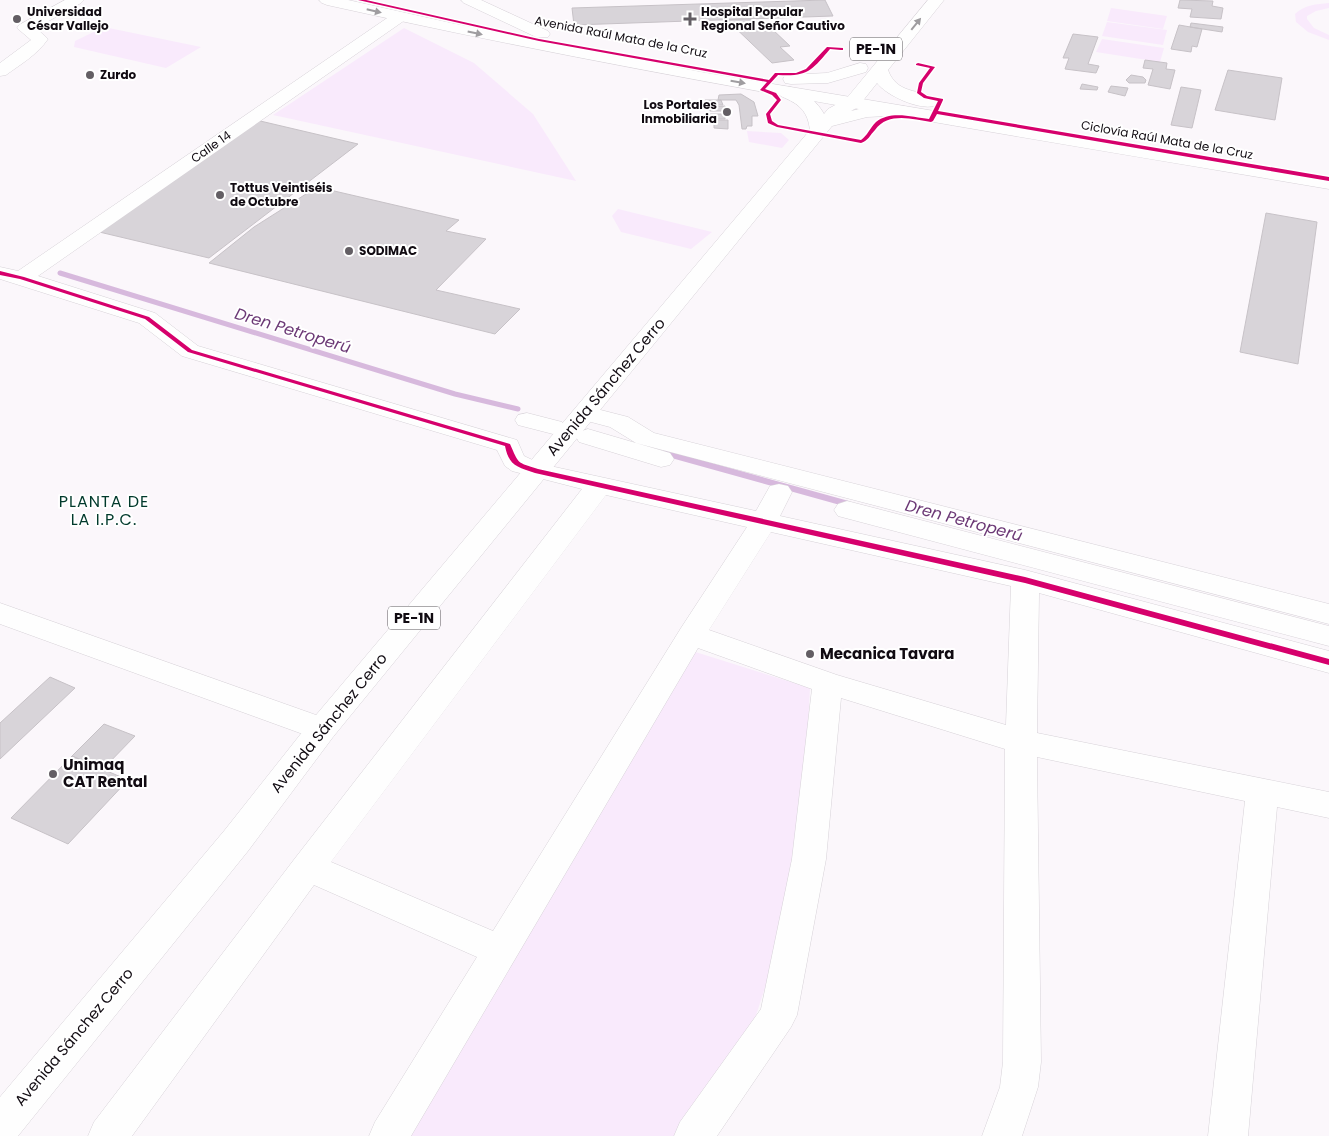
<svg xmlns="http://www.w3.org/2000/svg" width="1329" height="1136" font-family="Poppins,sans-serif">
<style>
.green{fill:#f9eafc}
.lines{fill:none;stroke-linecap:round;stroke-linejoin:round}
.stream-far1{stroke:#d7b9dd;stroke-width:5}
.stream{stroke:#d7b9dd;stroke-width:6}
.building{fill:#d8d4d9;stroke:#c7c2c7}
.minor-casing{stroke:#d7d2d8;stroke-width:1}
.major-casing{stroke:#d7d2d8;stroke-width:1}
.highway-casing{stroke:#d7d2d8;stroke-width:1}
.minor{fill:#fefefe;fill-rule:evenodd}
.major{fill:#fefefe;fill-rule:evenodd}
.highway{fill:#fefefe;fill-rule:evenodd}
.cycleway-casing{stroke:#fff;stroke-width:3}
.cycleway{fill:#d6006c;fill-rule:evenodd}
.oneway{fill:#9f9da0}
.poi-dot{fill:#635e64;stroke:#fff;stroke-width:2}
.labels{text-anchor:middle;stroke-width:4;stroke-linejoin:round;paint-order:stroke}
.far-poi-label{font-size:12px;font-weight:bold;fill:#110b12;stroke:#fff;text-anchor:start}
.far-street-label{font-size:12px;fill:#110b12;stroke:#fff}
.shield{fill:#fff;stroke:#585459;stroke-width:1}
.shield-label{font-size:14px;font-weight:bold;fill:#110b12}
.street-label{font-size:15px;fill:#110b12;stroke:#fff}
.poi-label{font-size:15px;font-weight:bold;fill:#110b12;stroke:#fff;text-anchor:start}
.water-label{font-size:16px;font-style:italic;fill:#6c3976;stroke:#fff}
.neighbourhood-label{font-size:16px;letter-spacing:1px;fill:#013a2c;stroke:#fff}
</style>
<rect width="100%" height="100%" fill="#fbf7fb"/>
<path class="green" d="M 1329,3 L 1329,8 L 1316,11 L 1307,16 L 1307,19 L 1314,28 L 1329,35 L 1329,40 L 1308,32 L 1296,22 L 1295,14 C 1304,5 1317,4 1329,3 Z
M 1111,8 L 1167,16 L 1163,29 L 1107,21 Z
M 1107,22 L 1167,30 L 1163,45 L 1102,36 Z
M 104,27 L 201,47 L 166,68 L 74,47 L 75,41 Z
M 404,28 L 474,63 L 533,114 L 576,181 L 273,115 Z
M 1102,39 L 1164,48 L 1160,62 L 1096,52 Z
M 747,131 L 781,133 L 789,140 L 782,148 L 749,142 Z
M 618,209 L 712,232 L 691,249 L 621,232 L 612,216 Z
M 689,650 L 810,688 L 800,880 L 746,1046 L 675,1136 L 406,1136 Z"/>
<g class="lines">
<path class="stream-far1" d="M 60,273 L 455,394 L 518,409"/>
<path class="stream" d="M 665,453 L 848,504"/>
</g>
<path class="building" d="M 825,0 L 833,16 L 574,25 L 572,8 Z
M 1180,0 L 1213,1 L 1212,6 L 1223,8 L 1221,19 L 1190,17 L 1192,9 L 1178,8 Z
M 739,19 L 751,19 L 762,29 L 771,28 L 790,46 L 780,47 L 794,60 L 772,63 L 727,20 Z
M 1191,23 L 1223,27 L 1222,32 L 1190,27 Z
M 1179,25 L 1202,29 L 1197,47 L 1192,46 L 1191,52 L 1171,49 Z
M 1073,34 L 1098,37 L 1088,64 L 1099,66 L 1096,73 L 1065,69 L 1069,58 L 1063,58 Z
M 1145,60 L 1167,63 L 1166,69 L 1175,70 L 1170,89 L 1148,85 L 1153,69 L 1143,68 Z
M 1228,70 L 1282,78 L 1275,120 L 1215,110 Z
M 1131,75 L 1143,77 L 1146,80 L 1145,83 L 1129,83 L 1126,80 Z
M 1082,84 L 1098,87 L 1097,90 L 1080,89 Z
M 1111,86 L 1128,88 L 1125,96 L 1108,92 Z
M 1181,87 L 1201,90 L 1192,128 L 1171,125 Z
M 741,94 L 754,102 L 758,116 L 752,116 L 752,126 L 747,126 L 746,129 L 742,129 L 739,105 L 736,100 L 718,100 L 719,95 Z
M 705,100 L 721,100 L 723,105 L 707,105 Z
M 725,106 L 727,111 L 710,111 L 709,107 Z
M 709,114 L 725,114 L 725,119 L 712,119 Z
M 256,120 L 358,144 L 209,258 L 95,231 Z
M 714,120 L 728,120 L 728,129 L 714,128 Z
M 317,187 L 459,220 L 446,231 L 486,239 L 436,290 L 520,309 L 495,334 L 209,263 L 254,227 Z
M 1266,213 L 1317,222 L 1298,364 L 1240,352 Z
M 50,677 L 75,688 L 0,759 L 0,723 Z
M 104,724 L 135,736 L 103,769 L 72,756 Z
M 72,756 L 128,780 L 68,844 L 11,818 Z"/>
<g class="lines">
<g class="minor-casing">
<path id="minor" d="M 65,0 L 84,0 L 81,3 L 36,28 L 48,39 C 37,55 21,64 6,75 L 0,76 L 0,63 L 31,40 L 17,28 L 19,25 Z
M 461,0 L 481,0 L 548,31 L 550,34 L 548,37 L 536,37 L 464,3 Z
M 399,12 L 405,14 L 407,17 L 405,20 L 38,276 L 155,313 L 198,346 L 517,440 L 524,456 L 541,464 L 756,511 L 770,486 L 779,484 L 788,486 L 792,492 L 780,516 L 1025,570 L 1329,651 L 1329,673 L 1039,593 L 1037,733 L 1329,792 L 1329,818 L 1277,807 L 1248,1136 L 1208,1136 L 1245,801 L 1037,757 L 1041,1062 L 1038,1087 L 1022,1136 L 982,1136 L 1000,1087 L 1003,1062 L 1005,749 L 841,698 L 826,859 L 797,1015 L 791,1027 L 717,1136 L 674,1136 L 680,1122 L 761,1009 L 792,859 L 812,689 L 698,648 L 411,1136 L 369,1136 L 375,1122 L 477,957 L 314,885 L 132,1136 L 88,1136 L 94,1122 L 296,857 L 582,489 L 512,471 L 505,466 L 497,450 L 182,356 L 139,323 L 0,279 L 0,267 L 18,271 L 393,14 ZM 606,495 L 747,527 L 681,628 L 493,931 L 331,862 ZM 771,532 L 1011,586 L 1006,725 L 837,675 L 709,630 Z
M 585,406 L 628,417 L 654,433 L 1329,604 L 1329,624 L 636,443 L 610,427 L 576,418 L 573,413 L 576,408 Z
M 527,413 L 562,422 L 565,427 L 562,432 L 553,434 L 518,425 L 515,420 L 518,415 Z
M 588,429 L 670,453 L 674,459 L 670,465 L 661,467 L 579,442 L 576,437 L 579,432 Z
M 847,501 L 1329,626 L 1329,646 L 838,516 L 834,510 L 838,504 Z
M 0,603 L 333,721 L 337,729 L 333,737 L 322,741 L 0,624 Z"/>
</g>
<g class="major-casing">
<path id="major" d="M 319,0 L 348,0 L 451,23 L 701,72 L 1329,177 L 1329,189 C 994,132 659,79 327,5 L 322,3 Z"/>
</g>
<g class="highway-casing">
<path id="highway" d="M 928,0 L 944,0 L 888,70 C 898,98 927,87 937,102 L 934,106 C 919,110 887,96 877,83 L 858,107 L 851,111 C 868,106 890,103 908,107 L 911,111 L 908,115 L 867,117 L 832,126 L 333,737 L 248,851 L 18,1136 L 0,1136 L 0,1097 L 224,831 L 311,721 L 810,130 C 808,113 801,105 785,98 C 781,96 778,95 775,91 L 778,87 C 796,83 816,99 824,114 L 828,109 L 846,99 Z
M 860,63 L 866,64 L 868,68 L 866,72 L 828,83 L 791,84 L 785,83 L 783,79 L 785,75 L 827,73 Z"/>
</g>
<use href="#minor" class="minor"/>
<use href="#major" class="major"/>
<use href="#highway" class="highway"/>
<g class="cycleway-casing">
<path id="cycleway" d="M 358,0 L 366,0 L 539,39 L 769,80 L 775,73 L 796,73 L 806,69 L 827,47 L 843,48 L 843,50 L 841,50 L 830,49 C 812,70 808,77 778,75 L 765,89 L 776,93 L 781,100 L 770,114 L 772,121 L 778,125 L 861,140 C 867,136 870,128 876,122 C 890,110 913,117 929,119 L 938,101 L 924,98 L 917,93 L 919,83 L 930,68 L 916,65 L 916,64 L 918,63 L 935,67 L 923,83 L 921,92 L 927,96 L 943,99 L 943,100 L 938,111 L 1329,177 L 1329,181 L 937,114 L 933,121 L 931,122 C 912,119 888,112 875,130 C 870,135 868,141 861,143 L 777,127 L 768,123 L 766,114 L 777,100 L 772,95 L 760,90 L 767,82 L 539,41 Z
M 0,271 L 24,277 L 149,317 L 192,350 L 510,444 C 519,464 516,462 538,469 L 1025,577 L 1329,659 L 1329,665 L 1025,583 L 535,473 C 517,467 509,466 505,446 L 188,352 L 145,319 L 20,279 L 0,275 Z"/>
</g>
<use href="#cycleway" class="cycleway"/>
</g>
<defs><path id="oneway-solid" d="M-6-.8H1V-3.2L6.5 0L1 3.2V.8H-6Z" transform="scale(1.25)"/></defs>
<g class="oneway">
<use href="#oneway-solid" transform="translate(374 11) rotate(13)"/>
<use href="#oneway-solid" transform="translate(916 24) rotate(-51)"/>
<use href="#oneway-solid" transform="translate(475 33) rotate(12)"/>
<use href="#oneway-solid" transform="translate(738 82) rotate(10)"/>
</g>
<g class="poi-dot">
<circle cx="17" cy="19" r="5"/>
<path d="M687.5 11.5h5v5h5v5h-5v5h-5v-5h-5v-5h5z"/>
<circle cx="90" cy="75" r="5"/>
<circle cx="727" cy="112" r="5"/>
<circle cx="220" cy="195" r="5"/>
<circle cx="349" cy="251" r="5"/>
<circle cx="810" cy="654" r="5"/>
<circle cx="53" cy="774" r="5"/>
</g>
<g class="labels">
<g class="far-poi-label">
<text x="27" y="16">Universidad<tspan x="27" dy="14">César Vallejo</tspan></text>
<text x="701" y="16">Hospital Popular<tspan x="701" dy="14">Regional Señor Cautivo</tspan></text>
<text x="100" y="79">Zurdo</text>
<text x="717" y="109" text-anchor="end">Los Portales<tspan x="717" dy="14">Inmobiliaria</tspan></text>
<text x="230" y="192">Tottus Veintiséis<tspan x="230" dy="14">de Octubre</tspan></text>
<text x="359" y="255">SODIMAC</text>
</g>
<g class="far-street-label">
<text transform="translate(621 37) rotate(11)" y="4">Avenida Raúl Mata de la Cruz</text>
<text transform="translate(1167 140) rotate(10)" y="4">Ciclovía Raúl Mata de la Cruz</text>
<text transform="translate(211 147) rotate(-35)" y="4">Calle 14</text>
</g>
<g class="shield">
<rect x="850" y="37.5" width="52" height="23" rx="4"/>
<rect x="388" y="606.5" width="52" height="23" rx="4"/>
</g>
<g class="shield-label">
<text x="876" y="54">PE-1N</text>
<text x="414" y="623">PE-1N</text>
</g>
<g class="street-label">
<text transform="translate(606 387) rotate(-50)" y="5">Avenida Sánchez Cerro</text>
<text transform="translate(329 723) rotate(-51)" y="5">Avenida Sánchez Cerro</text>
<text transform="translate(74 1037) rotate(-50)" y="5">Avenida Sánchez Cerro</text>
</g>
<g class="poi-label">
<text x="820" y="659">Mecanica Tavara</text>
<text x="63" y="770">Unimaq<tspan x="63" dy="17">CAT Rental</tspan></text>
</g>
<g class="water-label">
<text transform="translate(293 330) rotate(17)" y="6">Dren Petroperú</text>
<text transform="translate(964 520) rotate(15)" y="6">Dren Petroperú</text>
</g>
<g class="neighbourhood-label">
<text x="104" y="507">PLANTA DE<tspan x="104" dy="18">LA I.P.C.</tspan></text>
</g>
</g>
</svg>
